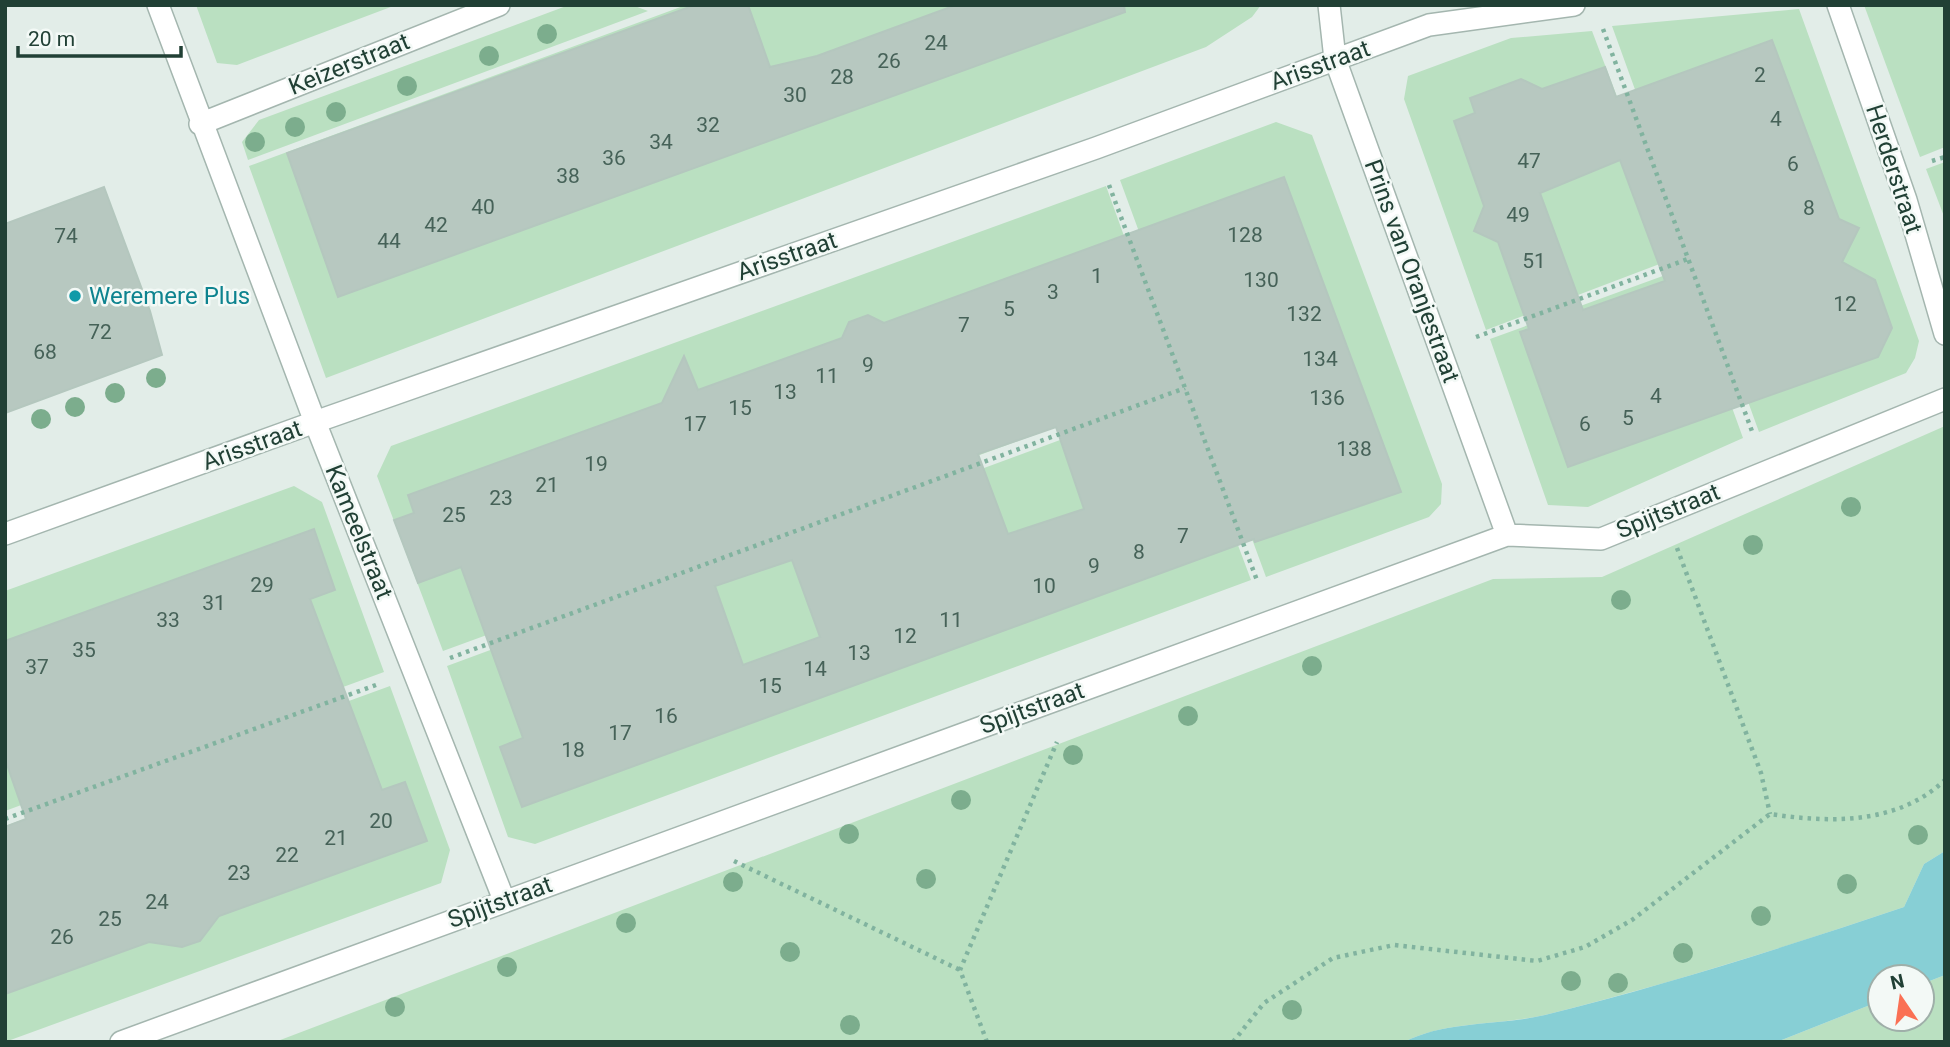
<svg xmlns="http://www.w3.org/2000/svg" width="1950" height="1047" font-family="Roboto,sans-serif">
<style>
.green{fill:#bae0c1}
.water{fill:#87cfd5}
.building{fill:#b7c8c0;stroke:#b4c7be;stroke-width:2;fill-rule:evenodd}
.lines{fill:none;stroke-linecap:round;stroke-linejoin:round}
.minor-casing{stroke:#a4b6af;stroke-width:24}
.path{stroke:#81b39f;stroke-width:4.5;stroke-dasharray:3.5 5;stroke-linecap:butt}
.minor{stroke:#fff;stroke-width:21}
.tree{fill:#7cad8d}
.culture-dot{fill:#0f9aa8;stroke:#f3f9f6;stroke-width:2.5}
.labels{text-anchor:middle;stroke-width:5;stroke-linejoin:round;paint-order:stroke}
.number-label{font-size:21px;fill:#466258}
.street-label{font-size:24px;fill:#214035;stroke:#f3f9f6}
.culture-label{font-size:24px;fill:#0d838f;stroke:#f3f9f6;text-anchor:start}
</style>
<rect width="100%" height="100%" fill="#e2ede8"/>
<path class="green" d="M 196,5 L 396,5 L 237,65 L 217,63 Z
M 569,5 L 632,5 L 648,11 L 248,160 L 242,142 L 259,120 Z
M 686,5 L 1261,5 L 1252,17 L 1206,47 L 326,378 L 249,166 Z
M 1864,5 L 1945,5 L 1945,147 L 1920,157 Z
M 1799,9 L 1919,341 L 1915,358 L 1906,373 L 1759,432 L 1612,26 Z
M 1592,31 L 1678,257 L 1486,330 L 1404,99 L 1408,76 L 1511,38 Z
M 1276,122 L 1312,135 L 1442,484 L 1441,504 L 1429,517 L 1266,577 L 1120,180 Z
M 1945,162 L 1945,219 L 1926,169 Z
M 1106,186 L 1177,383 L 443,651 L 377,476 L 391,446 Z
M 1682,269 L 1743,438 L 1588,507 L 1548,505 L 1490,339 Z
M 1182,395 L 1251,580 L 535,844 L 508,837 L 447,666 Z
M 1945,426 L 1945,851 L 1924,864 L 1904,907 C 1786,947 1669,984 1549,1014 C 1501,1026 1447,1020 1404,1042 L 275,1042 L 1493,579 L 1602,577 Z
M 294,486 L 322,502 L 384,672 L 5,811 L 5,591 Z
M 390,686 L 450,850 L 441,883 L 5,1042 L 5,826 Z
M 1945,975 L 1945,1042 L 1777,1042 L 1880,1001 L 1880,1019 L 1922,1019 L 1922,984 Z"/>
<path class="water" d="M 1945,851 L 1945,975 L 1922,984 L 1922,977 L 1880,977 L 1880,1001 L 1777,1042 L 1404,1042 C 1446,1020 1499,1026 1545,1015 C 1666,985 1785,947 1904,907 L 1924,864 Z"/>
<path class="building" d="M 695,5 L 748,5 L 770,67 L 817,56 L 956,5 L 1124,5 L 1125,12 L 338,297 L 287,153 Z
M 1772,40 L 1839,219 L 1859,228 L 1842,262 L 1875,280 L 1892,328 L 1878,357 L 1568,467 L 1520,332 L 1529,329 L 1498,242 L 1474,231 L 1484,206 L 1454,121 L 1475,113 L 1470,98 L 1521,79 L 1542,89 L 1605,67 L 1616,97 ZM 1620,160 L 1665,281 L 1583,310 L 1540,193 Z
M 1284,177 L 1401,492 L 1255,542 L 1254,539 L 522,807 L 500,747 L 523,738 L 461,567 L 418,583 L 394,520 L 414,513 L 408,495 L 662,403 L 684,356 L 698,390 L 842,338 L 849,322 L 868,315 L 884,323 ZM 1056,427 L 1084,509 L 1008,534 L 978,454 ZM 792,560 L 820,637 L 743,665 L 715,586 Z
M 104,187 L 150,311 L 162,355 L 5,413 L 5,224 Z
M 314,529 L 335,590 L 310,599 L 382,790 L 405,782 L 427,841 L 219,916 L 200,941 L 182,947 L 149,942 L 5,994 L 5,827 L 26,819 L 5,759 L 5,641 Z"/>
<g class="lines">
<g class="minor-casing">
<path id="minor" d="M 158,5 L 315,422 L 504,900
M 1329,5 L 1335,59 L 1507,535
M 1838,5 L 1906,200 L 1945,334
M 200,124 L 499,5
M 5,534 L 315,422 L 1096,148 L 1429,25 L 1574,5
M 121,1042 L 1507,535 L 1601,539 L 1945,399"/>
</g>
<path class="path" d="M 1603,29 L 1753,434
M 1932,161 L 1945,157
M 1109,185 L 1258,583
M 1476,337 L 1688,259
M 1677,548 L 1761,773 L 1770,814
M 450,658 L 1185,388
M 5,819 L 376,685
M 734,861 L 960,970
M 987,1042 L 960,970 L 1057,742
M 1233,1042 L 1264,1003 L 1333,958 L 1394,945 L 1537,961 L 1585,947 L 1632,920 L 1770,814 C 1830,823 1897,825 1945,780"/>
<use href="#minor" class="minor"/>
</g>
<g class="tree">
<circle cx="547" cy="34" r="10"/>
<circle cx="489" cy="56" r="10"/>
<circle cx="407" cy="86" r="10"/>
<circle cx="336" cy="112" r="10"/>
<circle cx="295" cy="127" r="10"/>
<circle cx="255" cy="142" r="10"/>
<circle cx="156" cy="378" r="10"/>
<circle cx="115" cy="393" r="10"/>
<circle cx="75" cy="407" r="10"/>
<circle cx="41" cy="419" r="10"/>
<circle cx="1851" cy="507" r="10"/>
<circle cx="1753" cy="545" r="10"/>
<circle cx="1621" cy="600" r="10"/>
<circle cx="1312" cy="666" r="10"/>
<circle cx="1188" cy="716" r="10"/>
<circle cx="1073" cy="755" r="10"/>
<circle cx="961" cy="800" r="10"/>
<circle cx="849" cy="834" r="10"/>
<circle cx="1918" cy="835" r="10"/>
<circle cx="926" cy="879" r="10"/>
<circle cx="733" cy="882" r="10"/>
<circle cx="1847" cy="884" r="10"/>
<circle cx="1761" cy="916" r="10"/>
<circle cx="626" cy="923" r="10"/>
<circle cx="790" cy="952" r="10"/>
<circle cx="1683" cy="953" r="10"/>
<circle cx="507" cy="967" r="10"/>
<circle cx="1571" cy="981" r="10"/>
<circle cx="1618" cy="983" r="10"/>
<circle cx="395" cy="1007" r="10"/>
<circle cx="1292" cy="1010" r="10"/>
<circle cx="850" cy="1025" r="10"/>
</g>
<circle class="culture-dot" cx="75" cy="296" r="7"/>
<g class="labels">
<g class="number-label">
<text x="936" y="50">24</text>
<text x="889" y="68">26</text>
<text x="1760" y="82">2</text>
<text x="842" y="84">28</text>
<text x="795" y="102">30</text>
<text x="1776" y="126">4</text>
<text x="708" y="132">32</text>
<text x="661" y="149">34</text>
<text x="614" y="165">36</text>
<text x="1529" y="168">47</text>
<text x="1793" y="171">6</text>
<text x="568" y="183">38</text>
<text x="483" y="214">40</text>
<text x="1809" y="215">8</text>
<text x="1518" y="222">49</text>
<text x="436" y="232">42</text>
<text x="1245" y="242">128</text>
<text x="66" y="243">74</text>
<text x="389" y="248">44</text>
<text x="1534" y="268">51</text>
<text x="1097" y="283">1</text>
<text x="1261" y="287">130</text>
<text x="1053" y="299">3</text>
<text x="1845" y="311">12</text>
<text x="1009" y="316">5</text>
<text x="1304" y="321">132</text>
<text x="964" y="332">7</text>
<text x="100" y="339">72</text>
<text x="45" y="359">68</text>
<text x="1320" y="366">134</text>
<text x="868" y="372">9</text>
<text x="827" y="383">11</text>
<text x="785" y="399">13</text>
<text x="1656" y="403">4</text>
<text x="1327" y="405">136</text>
<text x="740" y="415">15</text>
<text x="1628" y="425">5</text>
<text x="695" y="431">17</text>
<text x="1585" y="431">6</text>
<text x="1354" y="456">138</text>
<text x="596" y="471">19</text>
<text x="547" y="492">21</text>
<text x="501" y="505">23</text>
<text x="454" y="522">25</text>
<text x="1183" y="543">7</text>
<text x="1139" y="559">8</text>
<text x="1094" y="573">9</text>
<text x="262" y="592">29</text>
<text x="1044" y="593">10</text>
<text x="214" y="610">31</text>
<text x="168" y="627">33</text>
<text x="951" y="627">11</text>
<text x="905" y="643">12</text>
<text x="84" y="657">35</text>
<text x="859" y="660">13</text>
<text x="37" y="674">37</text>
<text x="815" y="676">14</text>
<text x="770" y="693">15</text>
<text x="666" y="723">16</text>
<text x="620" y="740">17</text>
<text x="573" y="757">18</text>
<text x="381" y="828">20</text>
<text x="336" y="845">21</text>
<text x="287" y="862">22</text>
<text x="239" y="880">23</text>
<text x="157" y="909">24</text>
<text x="110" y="926">25</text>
<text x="62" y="944">26</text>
</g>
<g class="street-label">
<text transform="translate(349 64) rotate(-22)" y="8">Keizerstraat</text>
<text transform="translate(1320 65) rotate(-20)" y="8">Arisstraat</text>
<text transform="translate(1894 169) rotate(72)" y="8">Herderstraat</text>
<text transform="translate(787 256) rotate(-19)" y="8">Arisstraat</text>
<text transform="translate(1412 271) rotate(70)" y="8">Prins van Oranjestraat</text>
<text transform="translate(252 445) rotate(-20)" y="8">Arisstraat</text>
<text transform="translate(1668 511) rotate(-22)" y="8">Spijtstraat</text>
<text transform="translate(359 532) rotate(68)" y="8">Kameelstraat</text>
<text transform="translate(1032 708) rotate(-20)" y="8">Spijtstraat</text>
<text transform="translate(500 902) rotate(-20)" y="8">Spijtstraat</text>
</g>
<g class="culture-label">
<text x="89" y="304">Weremere Plus</text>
</g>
</g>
<rect width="1950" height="1047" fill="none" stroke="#214035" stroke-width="14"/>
<g transform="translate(1901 998) rotate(347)"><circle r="33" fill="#f3f9f6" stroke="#9fafa9" stroke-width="2"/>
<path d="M0-5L12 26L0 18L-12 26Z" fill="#fa7054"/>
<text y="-10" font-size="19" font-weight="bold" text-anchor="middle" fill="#214035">N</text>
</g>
<path d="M18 46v10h163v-10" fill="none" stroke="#214035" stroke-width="3.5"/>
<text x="28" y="46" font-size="21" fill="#214035" stroke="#f3f9f6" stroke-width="5" paint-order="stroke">20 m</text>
</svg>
